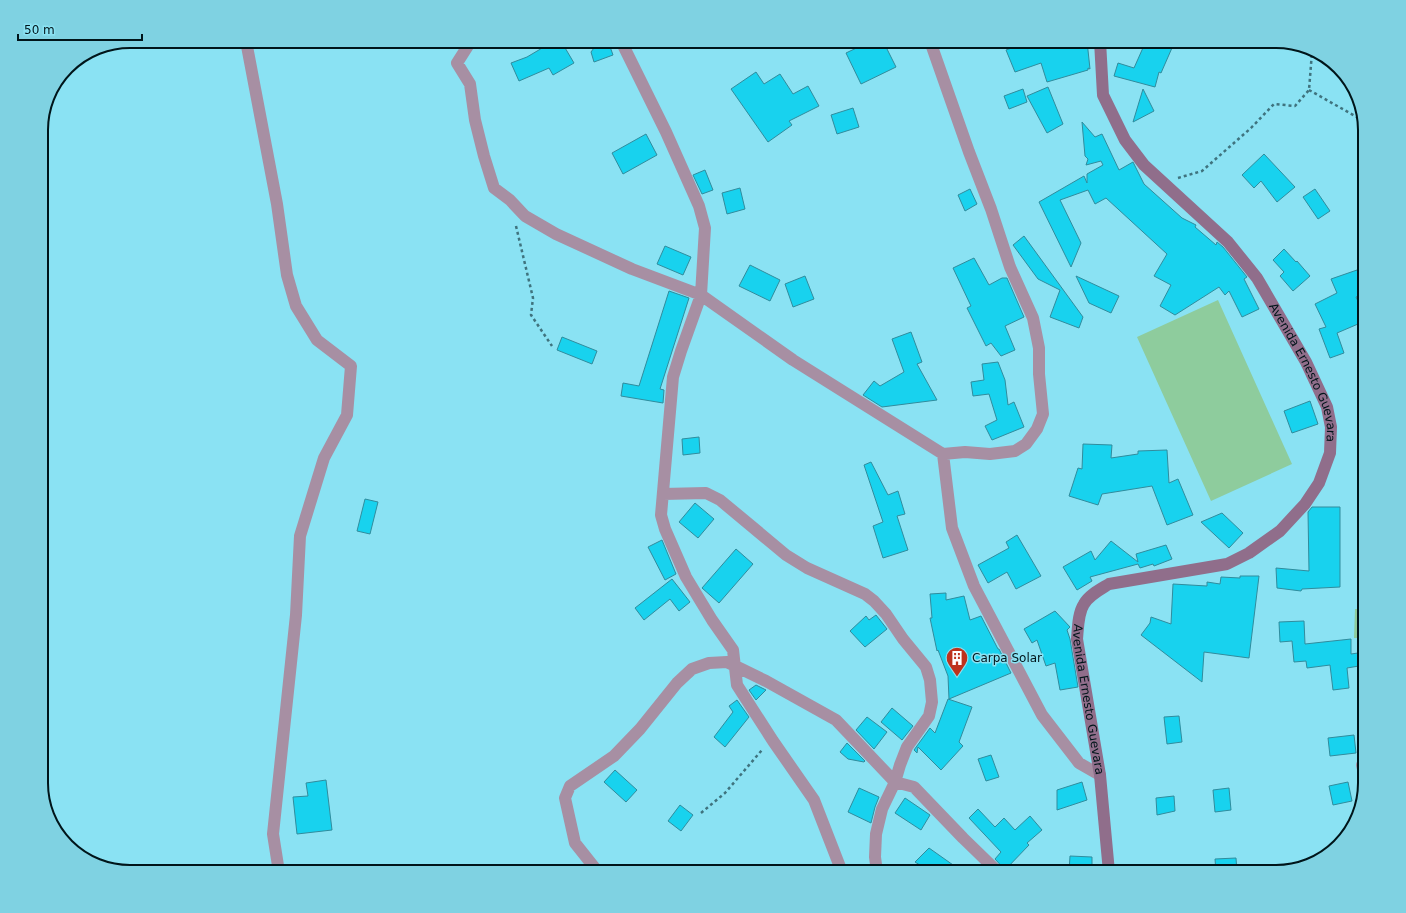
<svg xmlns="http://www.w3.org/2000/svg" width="1406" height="913" font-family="'DejaVu Sans',sans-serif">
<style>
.green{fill:#8ecc9d}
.building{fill:#18d2ee;stroke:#308c9d}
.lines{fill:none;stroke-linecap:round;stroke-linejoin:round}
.path{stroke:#3f737e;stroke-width:2.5;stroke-dasharray:3 3;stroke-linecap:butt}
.street{stroke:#a78fa3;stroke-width:12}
.secondary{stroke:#906e8b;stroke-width:12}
.labels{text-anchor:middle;stroke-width:3;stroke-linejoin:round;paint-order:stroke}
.street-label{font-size:12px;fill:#00151a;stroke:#8ae2f3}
.poi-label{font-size:12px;fill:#00151a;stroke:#8ae2f3;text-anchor:start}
.rim{fill:none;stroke:#00151a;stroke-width:2}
</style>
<rect width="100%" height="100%" fill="#8ae2f3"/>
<path class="green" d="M 1218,300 L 1292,464 L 1211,501 L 1137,337 Z
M 1355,609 L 1365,609 L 1365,638 L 1354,638 Z"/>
<path class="building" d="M 554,41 L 561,41 L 574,63 L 553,75 L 549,68 L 519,81 L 511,63 L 527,57 Z
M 599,41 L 608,41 L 613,55 L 594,62 L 591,52 Z
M 871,41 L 883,41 L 896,67 L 861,84 L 846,53 Z
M 1031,41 L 1087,41 L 1090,69 L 1088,68 L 1088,70 L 1047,82 L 1041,63 L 1015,72 L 1006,50 Z
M 1146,41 L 1175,41 L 1161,73 L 1159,72 L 1155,87 L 1114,76 L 1118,63 L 1134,68 Z
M 756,72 L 764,84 L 780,74 L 793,94 L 808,86 L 819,106 L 789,121 L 792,125 L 768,142 L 731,89 Z
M 1048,87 L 1063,124 L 1047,133 L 1027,96 Z
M 1023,89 L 1027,102 L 1009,109 L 1004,96 Z
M 1143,89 L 1154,111 L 1133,122 Z
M 853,108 L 859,127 L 837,134 L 831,115 Z
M 1082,122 L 1095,137 L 1102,134 L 1119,170 L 1133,162 L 1144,184 L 1182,218 L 1196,225 L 1195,227 L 1216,245 L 1217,242 L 1223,247 L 1247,277 L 1244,279 L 1259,309 L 1242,317 L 1229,291 L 1225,295 L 1219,287 L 1175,315 L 1160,306 L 1171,285 L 1154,276 L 1167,254 L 1106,198 L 1095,204 L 1088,190 L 1060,200 L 1081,243 L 1071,267 L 1039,202 L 1084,176 L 1087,183 L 1087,174 L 1103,165 L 1101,161 L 1086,165 L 1088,159 L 1085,156 Z
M 646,134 L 657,155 L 623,174 L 612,153 Z
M 1264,154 L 1295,187 L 1277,202 L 1261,181 L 1254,188 L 1242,175 Z
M 705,170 L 713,190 L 702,194 L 693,175 Z
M 740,188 L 745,209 L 727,214 L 722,193 Z
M 970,189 L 977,204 L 965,211 L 958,195 Z
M 1315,189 L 1330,211 L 1318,219 L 1303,197 Z
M 1024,236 L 1083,317 L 1079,328 L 1050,317 L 1060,290 L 1038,279 L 1013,245 Z
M 665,246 L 691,257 L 683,275 L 657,264 Z
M 1284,249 L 1296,262 L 1297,261 L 1310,276 L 1293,291 L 1280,276 L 1284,272 L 1273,260 Z
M 974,258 L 989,285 L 1002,278 L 1007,278 L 1024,317 L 1005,326 L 1015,350 L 1001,356 L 991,343 L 986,346 L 967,308 L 971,306 L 953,268 Z
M 750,265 L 780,280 L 770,301 L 739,286 Z
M 1357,270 L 1365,293 L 1356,297 L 1365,316 L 1365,321 L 1337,333 L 1344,353 L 1330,358 L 1319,329 L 1326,327 L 1315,304 L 1337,293 L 1331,279 Z
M 805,276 L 814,299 L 793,307 L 785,284 Z
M 1076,276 L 1119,296 L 1111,313 L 1089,303 Z
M 669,291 L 689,298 L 660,389 L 664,390 L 663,403 L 621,396 L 623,383 L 639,386 Z
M 911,332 L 922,362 L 917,364 L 937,400 L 882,407 L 863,395 L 874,381 L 880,386 L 904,372 L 892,339 Z
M 562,337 L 597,351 L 592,364 L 557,350 Z
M 998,362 L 1005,380 L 1008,405 L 1014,402 L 1024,427 L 992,440 L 985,426 L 997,420 L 989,394 L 973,396 L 971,382 L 984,380 L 982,364 Z
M 1310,401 L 1318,424 L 1292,433 L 1284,411 Z
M 699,437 L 700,453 L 683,455 L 682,439 Z
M 1083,444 L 1112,445 L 1111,458 L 1138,454 L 1138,451 L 1167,450 L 1169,483 L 1178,479 L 1193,515 L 1167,525 L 1152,486 L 1102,494 L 1098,505 L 1069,496 L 1078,468 L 1082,469 Z
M 871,462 L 888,495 L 898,491 L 905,514 L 897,516 L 908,550 L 883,558 L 873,526 L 883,522 L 864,465 Z
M 365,499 L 378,502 L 370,534 L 357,531 Z
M 695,503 L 714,519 L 698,538 L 679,522 Z
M 1312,507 L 1340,507 L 1340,587 L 1302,589 L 1301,591 L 1277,588 L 1276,568 L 1309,571 L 1308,512 Z
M 1222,513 L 1243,533 L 1229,548 L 1201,522 Z
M 1017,535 L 1041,576 L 1016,589 L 1007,572 L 988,583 L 978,565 L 1009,548 L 1006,542 Z
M 662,540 L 676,574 L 665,580 L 648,547 Z
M 1111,541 L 1138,562 L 1136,554 L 1166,545 L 1172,559 L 1154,566 L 1153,564 L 1140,568 L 1138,564 L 1090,577 L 1092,581 L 1077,590 L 1063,567 L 1091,551 L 1095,560 Z
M 736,549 L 753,564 L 719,603 L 702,588 Z
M 1240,576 L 1259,576 L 1249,658 L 1204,652 L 1202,682 L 1141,635 L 1150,623 L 1151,617 L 1171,624 L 1173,584 L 1207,586 L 1207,582 L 1220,584 L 1221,577 L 1240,578 Z
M 672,579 L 690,602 L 679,611 L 670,599 L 644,620 L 635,608 Z
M 946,593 L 946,600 L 964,596 L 970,620 L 981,616 L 998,649 L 999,649 L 1011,673 L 949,699 L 948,676 L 938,650 L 937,651 L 930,618 L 932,618 L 930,594 Z
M 1055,611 L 1070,627 L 1067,630 L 1070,639 L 1078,687 L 1060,690 L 1055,663 L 1046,666 L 1037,640 L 1032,643 L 1024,629 Z
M 876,615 L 887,629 L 865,647 L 850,631 L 866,616 L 869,620 Z
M 1304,621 L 1305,644 L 1351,639 L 1351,654 L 1365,652 L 1365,665 L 1347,668 L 1349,688 L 1333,690 L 1330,665 L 1307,668 L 1306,661 L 1294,662 L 1292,641 L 1280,642 L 1279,622 Z
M 756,685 L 766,690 L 756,700 L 749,690 Z
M 948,699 L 972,707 L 959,742 L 963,746 L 941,770 L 918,747 L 917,753 L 914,750 L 930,728 L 935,733 Z
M 737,700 L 749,717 L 725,747 L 714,737 L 733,712 L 729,706 Z
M 892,708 L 913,726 L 902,740 L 881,722 Z
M 1179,716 L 1182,742 L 1167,744 L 1164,717 Z
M 867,717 L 887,732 L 874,749 L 856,730 Z
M 1354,735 L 1356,753 L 1330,756 L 1328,738 Z
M 847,743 L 865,761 L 864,762 L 848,759 L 840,752 Z
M 991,755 L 999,777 L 986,781 L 978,759 Z
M 615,770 L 637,790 L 626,802 L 604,782 Z
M 326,780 L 332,830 L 297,834 L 293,797 L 308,796 L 306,783 Z
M 1082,782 L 1087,800 L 1057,810 L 1057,790 Z
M 1348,782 L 1352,801 L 1333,805 L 1329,786 Z
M 859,788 L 879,797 L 875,807 L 871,823 L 848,812 Z
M 1229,788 L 1231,810 L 1215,812 L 1213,790 Z
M 1174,796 L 1175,811 L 1157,815 L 1156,798 Z
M 905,798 L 930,815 L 921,830 L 895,813 Z
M 680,805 L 693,815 L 681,831 L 668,821 Z
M 978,809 L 995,827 L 1004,818 L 1015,830 L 1030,816 L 1042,830 L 1027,843 L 1029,845 L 1005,870 L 995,859 L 1001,852 L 969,818 Z
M 929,848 L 963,872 L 931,872 L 915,862 Z
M 1070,856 L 1092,857 L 1092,872 L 1069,872 Z
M 1236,858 L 1237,872 L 1216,872 L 1215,859 Z"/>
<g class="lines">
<path class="path" d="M 1309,90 L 1362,120
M 1178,178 L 1202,171 L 1251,128 L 1274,104 L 1295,106 L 1309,90 L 1312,52
M 516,226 L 533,298 L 531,315 L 552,346
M 701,813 L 725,793 L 762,750"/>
<path class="street" d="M 246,41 L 277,204 L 287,275 L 296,306 L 317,340 L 351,366 L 347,415 L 324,458 L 300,536 L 296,615 L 273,834 L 279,872
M 471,41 L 457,63 L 470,84 L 475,120 L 484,156 L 494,188 L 510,200 L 525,216 L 556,234 L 632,269 L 701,295 L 681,351 L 673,377 L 661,515 L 665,529 L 686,577 L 712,620 L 733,650 L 737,685 L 773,741 L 814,800 L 842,872
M 621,41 L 666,132 L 699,206 L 705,228 L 701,295 L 793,360 L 943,454 L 965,452 L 990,454 L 1015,451 L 1026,444 L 1037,429 L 1043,414 L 1039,374 L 1039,348 L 1033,318 L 1010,267 L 991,209 L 969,152 L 930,41
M 943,454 L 952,528 L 974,586 L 1042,715 L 1079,763 L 1100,775
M 663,494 L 706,493 L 720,500 L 786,555 L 807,568 L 865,594 L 874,601 L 886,614 L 903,639 L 926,667 L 930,680 L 932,702 L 929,716 L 907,747 L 900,765 L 895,782 L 882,809 L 876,834 L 875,857 L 877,872
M 1362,765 L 1365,777
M 598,872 L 575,843 L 565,798 L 570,786 L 614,756 L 640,729 L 677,683 L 692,669 L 709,663 L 727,662 L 766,681 L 836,720 L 895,782 L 914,787 L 963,838 L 998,872"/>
<path class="secondary" id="s1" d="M 1100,41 L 1103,95 L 1125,140 L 1144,165 L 1228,242 L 1257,278 L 1306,362 L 1327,407 L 1331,427 L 1330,453 L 1319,483 L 1305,504 L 1280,531 L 1249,553 L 1227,564 L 1109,584 C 1101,589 1089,595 1084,604 C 1078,613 1078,628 1077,639 L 1100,775 L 1109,872"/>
</g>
<defs>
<g id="building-pin" transform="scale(1.15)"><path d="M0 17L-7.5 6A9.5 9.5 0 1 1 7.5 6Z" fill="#be321d" stroke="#8ae2f3"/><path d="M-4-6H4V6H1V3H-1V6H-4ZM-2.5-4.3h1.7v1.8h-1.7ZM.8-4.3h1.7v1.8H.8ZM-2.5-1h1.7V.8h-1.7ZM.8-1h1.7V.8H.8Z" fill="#fff"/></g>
</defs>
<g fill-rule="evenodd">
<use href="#building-pin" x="957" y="658"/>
</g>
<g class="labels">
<g class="street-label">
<text dy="4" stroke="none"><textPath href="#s1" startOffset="402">Avenida Ernesto Guevara</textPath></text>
<text dy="4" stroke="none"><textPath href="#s1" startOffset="895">Avenida Ernesto Guevara</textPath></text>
</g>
<g class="poi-label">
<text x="972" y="662">Carpa Solar</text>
</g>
</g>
<path d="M0 0H1406V913H0ZM130 48H1276A82 82 0 0 1 1358 130V783A82 82 0 0 1 1276 865H130A82 82 0 0 1 48 783V130A82 82 0 0 1 130 48Z" fill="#7fd2e2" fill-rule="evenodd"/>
<path class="rim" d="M130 48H1276A82 82 0 0 1 1358 130V783A82 82 0 0 1 1276 865H130A82 82 0 0 1 48 783V130A82 82 0 0 1 130 48Z"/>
<path d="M18 34v6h124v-6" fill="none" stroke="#00151a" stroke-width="2"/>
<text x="24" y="34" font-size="12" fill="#00151a" stroke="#8ae2f3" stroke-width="3" paint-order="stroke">50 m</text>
</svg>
